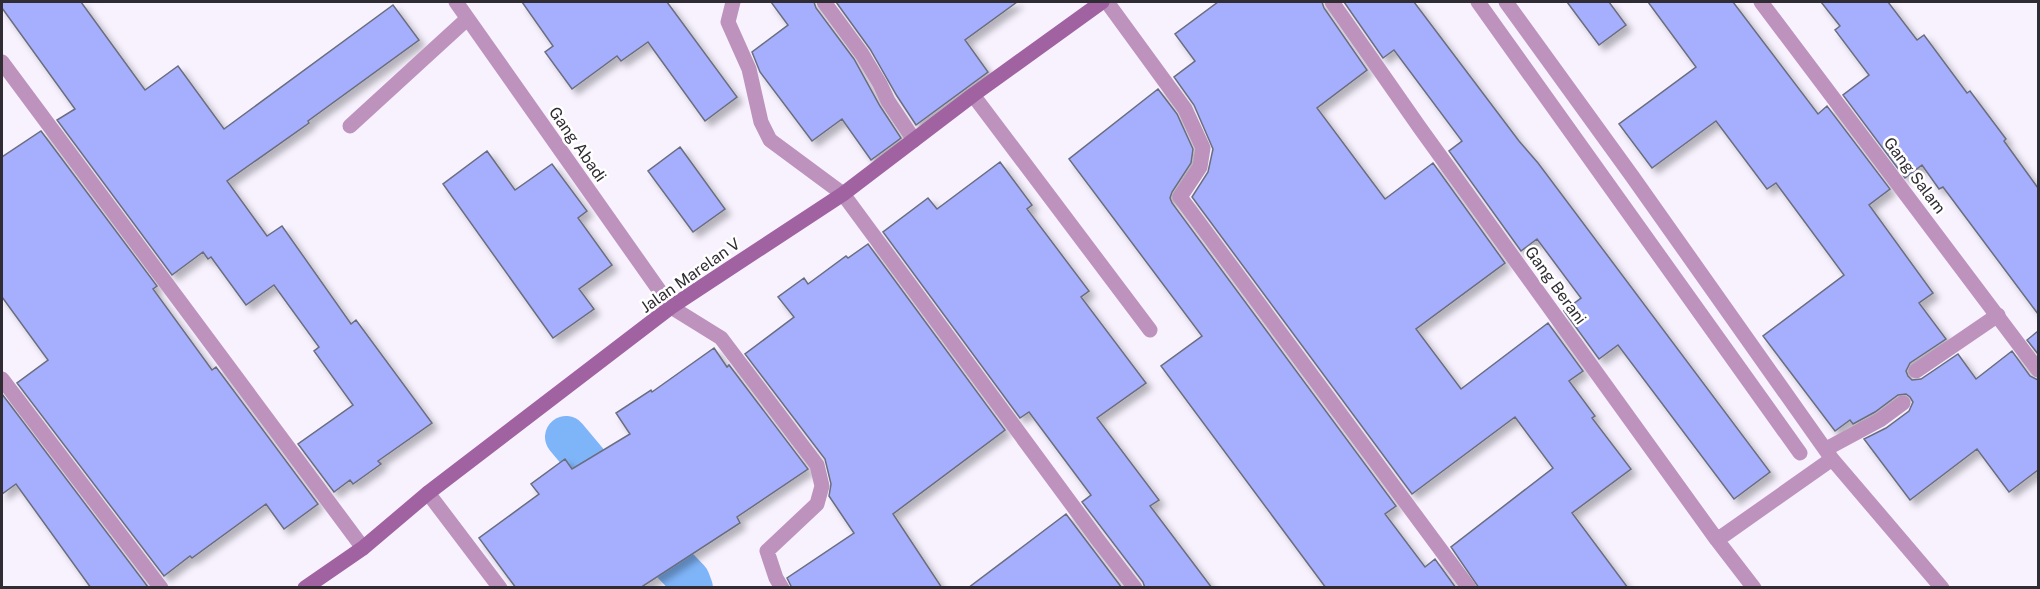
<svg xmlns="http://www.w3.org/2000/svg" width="2040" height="589" font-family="'Public Sans',sans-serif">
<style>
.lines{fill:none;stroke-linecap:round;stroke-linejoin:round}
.canal{stroke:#7eb4f8;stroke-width:42}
.building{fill:#a6aefe;stroke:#6a6d7e;stroke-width:1.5;filter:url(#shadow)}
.lane{stroke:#bd93be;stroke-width:15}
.street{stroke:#bd93be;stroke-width:15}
.secondary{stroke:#a062a1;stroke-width:15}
.labels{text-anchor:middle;stroke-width:5;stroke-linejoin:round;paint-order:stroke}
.street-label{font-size:16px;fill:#2f2c33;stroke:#fff}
</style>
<defs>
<filter id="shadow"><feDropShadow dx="5.5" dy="5.5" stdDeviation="3" flood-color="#0004"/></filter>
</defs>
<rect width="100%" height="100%" fill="#f7f2fe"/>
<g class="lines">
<path class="canal" d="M 566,437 L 665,555 L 689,580 L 692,588"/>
</g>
<path class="building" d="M 2,2 L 81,2 L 145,90 L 178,66 L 224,129 L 393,5 L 419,40 L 308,121 L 309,123 L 227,181 L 267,236 L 282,226 L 351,324 L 356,320 L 432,423 L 378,461 L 381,464 L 353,484 L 350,480 L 334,492 L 298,444 L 353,405 L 314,351 L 319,347 L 274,285 L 246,305 L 211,257 L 208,259 L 203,252 L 172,275 L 57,120 L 75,109 L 2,8 Z
M 522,2 L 667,2 L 737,97 L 705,121 L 648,42 L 621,61 L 617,56 L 572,89 L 545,52 L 553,46 Z
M 771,2 L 814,2 L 816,8 L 854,59 L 880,106 L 901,138 L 871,160 L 842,119 L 812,141 L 760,72 L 752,52 L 788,25 Z
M 836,2 L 1017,2 L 965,40 L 988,72 L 916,125 L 897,96 L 870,49 Z
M 1218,2 L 1322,2 L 1324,8 L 1367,70 L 1317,108 L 1385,199 L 1433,163 L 1505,263 L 1416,329 L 1461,389 L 1548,323 L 1583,371 L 1569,381 L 1595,416 L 1592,418 L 1631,469 L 1572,513 L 1628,588 L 1479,588 L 1451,547 L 1553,468 L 1515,417 L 1412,494 L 1192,197 L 1208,172 L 1213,149 L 1194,105 L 1174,77 L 1195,61 L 1175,34 Z
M 1344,2 L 1414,2 L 1519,141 L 1538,163 L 1770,472 L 1734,499 L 1618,345 L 1599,359 L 1564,311 L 1581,298 L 1537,239 L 1521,251 L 1449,151 L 1462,141 L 1394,50 L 1383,58 Z
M 1567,2 L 1609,2 L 1626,25 L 1599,45 Z
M 1648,2 L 1733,2 L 1818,114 L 1827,106 L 1890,189 L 1869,205 L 1933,293 L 1919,303 L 1946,339 L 1910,363 L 1906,371 L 1908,376 L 1912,380 L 1921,379 L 1958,354 L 1976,379 L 2012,351 L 2030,376 L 2038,380 L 2038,470 L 2009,492 L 1977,449 L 1910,500 L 1864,439 L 1886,428 L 1909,411 L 1913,402 L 1910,397 L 1906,394 L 1898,395 L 1875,412 L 1853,424 L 1850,420 L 1835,431 L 1763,336 L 1844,275 L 1776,183 L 1767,189 L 1716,121 L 1652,168 L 1619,124 L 1696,67 Z
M 1821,2 L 1888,2 L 1917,40 L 1924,35 L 1967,93 L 1970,91 L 2006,139 L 2004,141 L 2038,188 L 2038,314 L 1943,187 L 1939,189 L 1922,165 L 1905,178 L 1843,95 L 1869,75 L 1835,30 L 1840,26 Z
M 1158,89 L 1177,114 L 1193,149 L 1191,163 L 1172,192 L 1170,198 L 1172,203 L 1396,506 L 1385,514 L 1425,567 L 1435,559 L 1456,588 L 1326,588 L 1161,366 L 1202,336 L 1069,159 Z
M 41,131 L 157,286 L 153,289 L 212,370 L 216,367 L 318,504 L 284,529 L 266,504 L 192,558 L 190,556 L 164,576 L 17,383 L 48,360 L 2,297 L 2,157 Z
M 680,147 L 725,209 L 693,232 L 648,171 Z
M 487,151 L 515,190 L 552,164 L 587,211 L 578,218 L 612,265 L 579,289 L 594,309 L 553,338 L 443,184 Z
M 1000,162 L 1032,205 L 1027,209 L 1089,291 L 1081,297 L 1146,383 L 1097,418 L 1159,500 L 1150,506 L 1212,588 L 1145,588 L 1143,582 L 1082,502 L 1091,495 L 1073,471 L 1029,412 L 1020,418 L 883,232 L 928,198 L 937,209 Z
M 868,244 L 1005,430 L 893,514 L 942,588 L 792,588 L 787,578 L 854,533 L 829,496 L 831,484 L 825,459 L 745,354 L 794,317 L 778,297 L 804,278 L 808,284 L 846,256 L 848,258 Z
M 2038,331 L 2038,354 L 2027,340 Z
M 714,348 L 727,367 L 729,365 L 808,469 L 737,517 L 740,523 L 640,588 L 516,588 L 479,538 L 539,494 L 531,484 L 565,459 L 572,469 L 630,434 L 616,413 L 651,390 L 652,392 Z
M 2,394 L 148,587 L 91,588 L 16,484 L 2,494 Z
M 1066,514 L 1122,588 L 968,588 Z"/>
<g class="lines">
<path class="lane" d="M 350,126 L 467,19
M 1916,371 L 1998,315
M 1826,449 L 1880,420 L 1903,403"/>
<path class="street" d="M 456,2 L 671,307 L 721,338 L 817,465 L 822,486 L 817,504 L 767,551 L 776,578 L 782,588
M 733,2 L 728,22 L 749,69 L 761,122 L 770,140 L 843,194 L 1098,540 L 1135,588
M 824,2 L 862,54 L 880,84 L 888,101 L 914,140
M 1107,2 L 1185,109 L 1203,148 L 1200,167 L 1180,197 L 1469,588
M 1332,2 L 1420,128 L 1717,540 L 1754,588
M 1478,2 L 1800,453
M 1506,2 L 1632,176 L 1832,459 L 1942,588
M 1761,2 L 2038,370
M 2,62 L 363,548
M 973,95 L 1150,330
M 2,379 L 161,588
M 428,493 L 500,588
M 1717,540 L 1832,459"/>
<path class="secondary" d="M 305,588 L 363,548 L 428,493 L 671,307 L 843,194 L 973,95 L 1102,2"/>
</g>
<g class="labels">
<g class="street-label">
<text transform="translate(578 144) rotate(55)" y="6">Gang Abadi</text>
<text transform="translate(1915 175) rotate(53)" y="6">Gang Salam</text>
<text transform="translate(690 275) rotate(-35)" y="6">Jalan Marelan V</text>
<text transform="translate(1556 285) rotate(54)" y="6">Gang Berani</text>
</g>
</g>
<rect width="2040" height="589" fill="none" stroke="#2f2c33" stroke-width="6"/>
</svg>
